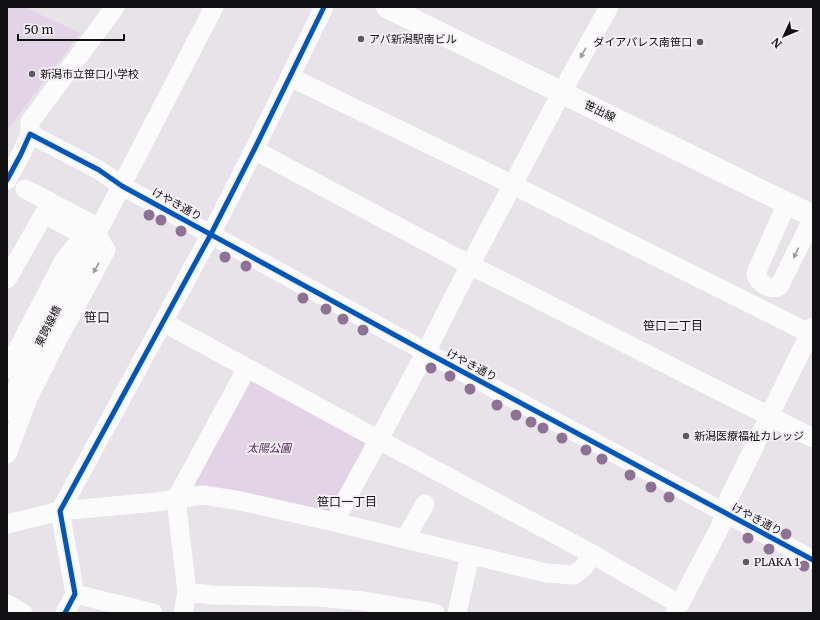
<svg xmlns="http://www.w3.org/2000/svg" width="820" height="620" font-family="Merriweather,'Noto Sans JP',serif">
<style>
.green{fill:#e2d3e6}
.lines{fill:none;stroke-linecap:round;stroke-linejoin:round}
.minor{stroke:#fbfbfc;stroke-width:19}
.major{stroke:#fbfbfc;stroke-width:22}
.cycleway-casing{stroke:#f5f0f6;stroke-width:8}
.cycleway{stroke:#0057b8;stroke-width:5}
.tree{fill:#8e7295}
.oneway{fill:#9d9d9e}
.poi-dot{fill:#5c5a5d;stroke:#f5f0f6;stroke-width:1.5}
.labels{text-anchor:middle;stroke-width:4;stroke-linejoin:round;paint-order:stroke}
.poi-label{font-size:11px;fill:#111012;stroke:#f5f0f6;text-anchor:start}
.street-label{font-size:11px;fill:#111012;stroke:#f5f0f6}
.park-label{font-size:11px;font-style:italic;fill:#451651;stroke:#f5f0f6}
.neighbourhood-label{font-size:12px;fill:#111012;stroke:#f5f0f6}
.quarter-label{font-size:13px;fill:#111012;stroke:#f5f0f6}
</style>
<rect width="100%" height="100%" fill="#e7e3e8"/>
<path class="green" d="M 7,7 L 24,7 L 80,33 L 7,131 Z
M 250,376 L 369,444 L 331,516 L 186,490 Z"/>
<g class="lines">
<path class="minor" d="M 290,77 L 513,185 L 813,335
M 30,134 L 30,122 L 115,7
M 254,150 L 470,265 L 813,438
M 7,180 L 21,154 L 30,134 L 99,170 L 122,186 L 426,352 L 813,560
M 25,189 L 99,228
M 787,203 L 756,273 C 756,282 772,293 780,285 L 813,218
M 7,279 L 44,214 L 88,237
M 163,322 L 379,440 L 592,554 L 679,604
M 7,370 L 63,262 L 80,240 L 96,234 L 106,250 L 53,348 L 28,398 L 7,454
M 7,411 L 14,393 C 80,264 148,136 214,7
M 334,522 L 426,352 L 470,265 L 562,92 L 609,7
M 7,524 L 60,511 L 156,502 L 203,495 L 241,501 L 334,522 L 546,573 L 574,575 L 584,567 L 592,554
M 405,539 L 425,504
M 187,592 L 213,595 L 317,597 L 363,601 L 435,613
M 75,594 L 153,613
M 7,604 L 23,613
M 65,613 L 75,594 L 60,511 L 211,234 L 254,150 L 324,7
M 183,613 L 187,592 L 176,499 L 247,368
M 457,613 L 470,555
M 675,613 L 720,527 L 729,498 L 813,327"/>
<path class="major" d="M 387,7 L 813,216"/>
<g class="cycleway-casing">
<path id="cycleway" d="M 7,180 L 21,154 L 30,134 L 99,170 L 122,186 L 426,352 L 813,560
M 65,613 L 75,594 L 60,511 L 211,234 L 254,150 L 324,7"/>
</g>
<use href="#cycleway" class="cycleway"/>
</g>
<g class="tree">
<circle cx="149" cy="215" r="5.5"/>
<circle cx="161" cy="220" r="5.5"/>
<circle cx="181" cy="231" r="5.5"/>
<circle cx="225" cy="257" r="5.5"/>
<circle cx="246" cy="266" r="5.5"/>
<circle cx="303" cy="298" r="5.5"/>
<circle cx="326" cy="309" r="5.5"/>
<circle cx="343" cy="319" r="5.5"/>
<circle cx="363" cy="330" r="5.5"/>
<circle cx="431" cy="368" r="5.5"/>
<circle cx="450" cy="376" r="5.5"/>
<circle cx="470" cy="389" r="5.5"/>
<circle cx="497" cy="405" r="5.5"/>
<circle cx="516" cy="415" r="5.5"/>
<circle cx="531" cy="422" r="5.5"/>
<circle cx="543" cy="428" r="5.5"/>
<circle cx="562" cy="438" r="5.5"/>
<circle cx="586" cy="450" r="5.5"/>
<circle cx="602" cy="459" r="5.5"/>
<circle cx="630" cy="475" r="5.5"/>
<circle cx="651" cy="487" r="5.5"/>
<circle cx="669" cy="497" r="5.5"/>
<circle cx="786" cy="534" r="5.5"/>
<circle cx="748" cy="538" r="5.5"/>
<circle cx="769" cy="549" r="5.5"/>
<circle cx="804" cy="566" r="5.5"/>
</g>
<defs><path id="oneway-solid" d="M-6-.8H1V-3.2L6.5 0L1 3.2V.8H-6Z"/></defs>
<g class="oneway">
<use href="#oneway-solid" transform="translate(583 53) rotate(119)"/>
<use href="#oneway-solid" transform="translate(796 253) rotate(116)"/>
<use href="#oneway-solid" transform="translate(96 268) rotate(119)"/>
</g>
<g class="poi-dot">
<circle cx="361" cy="39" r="4"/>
<circle cx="700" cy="42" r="4"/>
<circle cx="32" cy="74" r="4"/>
<circle cx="686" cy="436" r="4"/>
<circle cx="746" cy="562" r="4"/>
</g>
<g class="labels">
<g class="poi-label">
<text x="369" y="43">アパ新潟駅南ビル</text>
<text x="692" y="46" text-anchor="end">ダイアパレス南笹口</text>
<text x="40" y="78">新潟市立笹口小学校</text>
<text x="694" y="440">新潟医療福祉カレッジ</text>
<text x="754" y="566">PLAKA 1</text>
</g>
<g class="street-label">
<text transform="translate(600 111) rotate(26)" y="4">笹出線</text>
<text transform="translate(177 204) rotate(29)" y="4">けやき通り</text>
<text transform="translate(48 326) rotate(-63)" y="4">東跨線橋</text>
<text transform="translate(472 365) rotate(28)" y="4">けやき通り</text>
<text transform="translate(757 519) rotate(28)" y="4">けやき通り</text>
</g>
<g class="park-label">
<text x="269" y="452">太陽公園</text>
</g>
<g class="neighbourhood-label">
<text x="673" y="330">笹口二丁目</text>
<text x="347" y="506">笹口一丁目</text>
</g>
<g class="quarter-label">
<text x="97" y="322">笹口</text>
</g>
</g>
<rect width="820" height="620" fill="none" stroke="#111012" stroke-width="16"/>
<g transform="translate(784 36) rotate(226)" stroke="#f5f0f6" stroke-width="3" paint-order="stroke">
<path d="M0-3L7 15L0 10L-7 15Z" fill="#111012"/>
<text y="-6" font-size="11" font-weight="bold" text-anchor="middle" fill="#111012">N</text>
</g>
<path d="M18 34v6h106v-6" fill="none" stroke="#111012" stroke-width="2"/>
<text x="24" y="34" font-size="12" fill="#111012" stroke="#f5f0f6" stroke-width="3" paint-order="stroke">50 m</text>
</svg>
